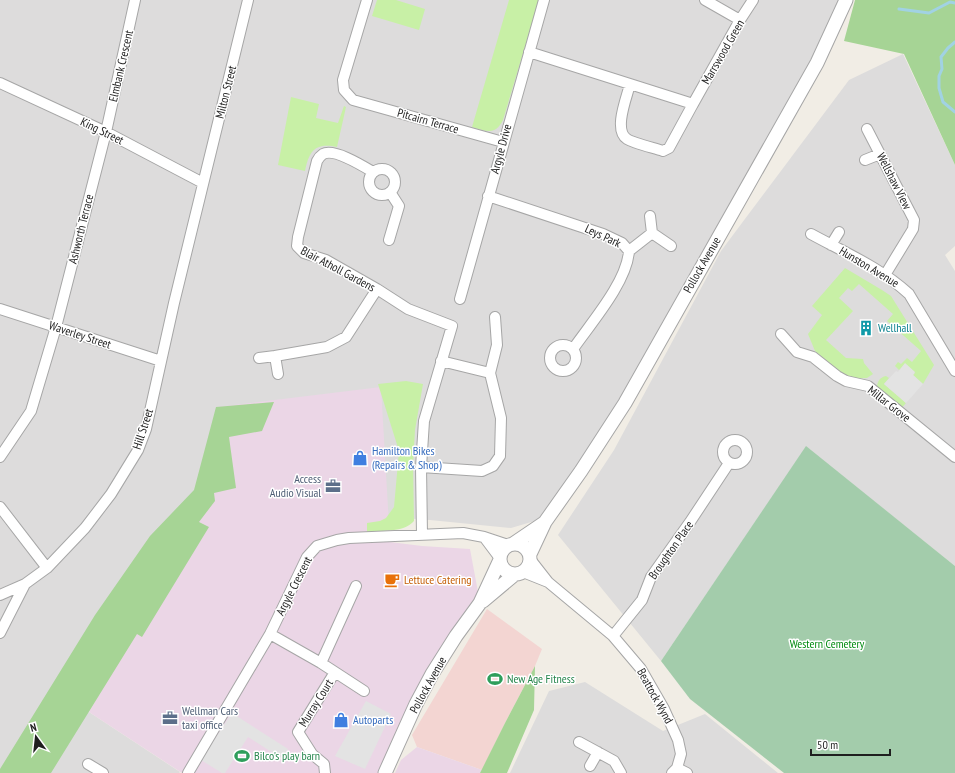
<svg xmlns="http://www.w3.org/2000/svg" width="955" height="773" font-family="'PT Sans Narrow',sans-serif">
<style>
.residential{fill:#dddcdc}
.commercial{fill:#f3d5d2}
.industrial{fill:#ebd6e6}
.grass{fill:#c8f0a6}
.forest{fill:#a6d495}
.cemetery{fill:#a3ccab}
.parking{fill:#e3e3e3}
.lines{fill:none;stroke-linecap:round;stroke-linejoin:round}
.stream{stroke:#a1d2e3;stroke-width:3}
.minor-casing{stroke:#a6a6a6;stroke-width:12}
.tertiary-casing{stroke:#a6a6a6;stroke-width:15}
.minor{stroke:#fff;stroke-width:10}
.tertiary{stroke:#fff;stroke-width:13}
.labels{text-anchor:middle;stroke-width:3;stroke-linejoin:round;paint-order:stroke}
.street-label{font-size:12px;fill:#1f1f1f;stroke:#fff}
.culture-label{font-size:12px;fill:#0d838f;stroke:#fff;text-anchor:start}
.shop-label{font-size:12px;fill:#366cbe;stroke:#fff;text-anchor:start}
.service-label{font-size:12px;fill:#4e5e75;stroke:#fff;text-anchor:end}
.food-label{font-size:12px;fill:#c56008;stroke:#fff;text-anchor:start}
.park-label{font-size:12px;fill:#018a10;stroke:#fff}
.leisure-label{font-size:12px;fill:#27864d;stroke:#fff;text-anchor:start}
</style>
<rect width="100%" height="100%" fill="#f1ede5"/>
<path class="residential" d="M 0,0 L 846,0 L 555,515 L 511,528 L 430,520 L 389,517 L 187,540 L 89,712 L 180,772 L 179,773 L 0,773 Z
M 903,54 L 955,165 L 955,246 L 945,255 L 955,271 L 955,566 L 806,447 L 661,661 L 558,535 L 614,450 L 721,251 L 849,80 Z
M 585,682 L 663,731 L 705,714 L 778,773 L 510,773 L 549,691 Z"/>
<path class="commercial" d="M 487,609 L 542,649 L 535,666 L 505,723 L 482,770 L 417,747 L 412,735 Z"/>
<path class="industrial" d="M 381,387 L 390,542 L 422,546 L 470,549 L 480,603 L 432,674 L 387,773 L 182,773 L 89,712 L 187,540 L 218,407 Z
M 417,747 L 482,770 L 480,773 L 395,773 L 401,760 Z"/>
<path class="grass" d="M 377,0 L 396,0 L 425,9 L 419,30 L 372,16 Z
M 509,0 L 539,0 L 503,120 C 495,136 486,131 472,127 Z
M 291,97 L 319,104 L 316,118 L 338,123 L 344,106 L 346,107 L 337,147 C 315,142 309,151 305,171 L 278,165 Z
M 845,268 L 882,290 L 891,296 L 934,365 L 923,384 L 913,375 L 915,373 L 905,364 L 899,370 L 895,366 L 898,362 L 901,364 L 907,358 L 912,362 L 921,351 L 887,321 L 893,314 L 859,284 L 852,291 L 848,288 L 839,298 L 853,311 L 826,340 L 846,358 L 863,359 L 864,363 L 873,374 L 867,378 L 849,379 L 815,351 L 808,334 L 822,315 L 812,306 Z
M 886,376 L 889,378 L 884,384 L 906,403 L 900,410 L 877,387 C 877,382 880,377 886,376 Z
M 406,381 L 423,384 L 415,430 L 413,464 L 414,521 C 404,533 382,530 367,532 L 367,523 L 380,521 L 386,518 L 394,507 L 399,451 L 378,384 Z"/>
<path class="forest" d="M 855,0 L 955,0 L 955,165 L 904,54 L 844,41 Z
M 274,402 L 262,431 L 229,437 L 236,488 L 214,493 L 215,501 L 199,522 L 209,527 L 142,637 L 137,634 L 51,773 L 0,773 L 0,769 L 95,615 L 150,536 L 194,490 L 216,407 Z
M 535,666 L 534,710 L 507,773 L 480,773 L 505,723 Z"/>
<path class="cemetery" d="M 806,446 L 955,566 L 955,773 L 784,773 L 690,699 L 661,661 Z"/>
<path class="parking" d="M 905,363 L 915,372 L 913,375 L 923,384 L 906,403 L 884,384 L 896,371 L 898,372 Z
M 366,701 L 391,714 L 365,769 L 335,756 Z
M 232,713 L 288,749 L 281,758 L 248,737 L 225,773 L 222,773 L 201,760 Z"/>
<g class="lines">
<path class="stream" d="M 899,9 L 929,13 L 950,2 L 955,3
M 955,42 L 948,48 L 941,57 L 942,69 L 939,76 L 939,88 L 943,102 L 955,112"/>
<g class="minor-casing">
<path id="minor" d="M 367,0 L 343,80 L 344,90 L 353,100 L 503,142
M 705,0 L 740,20
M 529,52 L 693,104 L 740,20 L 753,0
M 0,83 L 106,132 L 203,183
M 630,84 C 627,97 613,130 627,139 C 633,143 654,148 663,151 L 669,148 L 693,104
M 867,129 L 914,220 L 913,229 L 885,275
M 865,160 L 880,154
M369 182a13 13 0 1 1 26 0a13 13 0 1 1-26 0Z
M 373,172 C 363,166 334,148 323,154 C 320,156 318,159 317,161 L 298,237 L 297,246 L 304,253 L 326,260 L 377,289 L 408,309 L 452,326 L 424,421 L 421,467 L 422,535
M 488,196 L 603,234 L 622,243 L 629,251 C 627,282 591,323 573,349
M 652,233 L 671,246
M 811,234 C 844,252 881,268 909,294 L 955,371
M 389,240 L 399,206 L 390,192
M 831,245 L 839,232
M 629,251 L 652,233 L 650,216
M 460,299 L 544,0
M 0,309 L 161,361
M 781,334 L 797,352 L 813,357 L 837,376 L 846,381 L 868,386 L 955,457
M550 358a13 13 0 1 1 26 0a13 13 0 1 1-26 0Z
M 275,356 L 327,347 L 346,337 L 377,289
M 259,358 L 275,356 L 278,374
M 490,373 L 497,345 L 495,317
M723 452a12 12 0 1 1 24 0a12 12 0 1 1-24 0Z
M 0,457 L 31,411 L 56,327 L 106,132 L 135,0
M 421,467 L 482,471 L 493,466 L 500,456 L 501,418 L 490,373 L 441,361
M 0,507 L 47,568
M 484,537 L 499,557
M 530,559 L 548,582 L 613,636 L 641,669 L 664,709 L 678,740 L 681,754 L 677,768 L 672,773
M 523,572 L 548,582
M 0,595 L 25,584
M 0,633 L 25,584 L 47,568 L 85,528 L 111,494 L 138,450 L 146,429 L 174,303 L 248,0
M 270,634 L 321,663 L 356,586
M 613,636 L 642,600 L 651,577 L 690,522 L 729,463
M 321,663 L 364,691
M 579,742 L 614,761 L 621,773
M 88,764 L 103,773
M 590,766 L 598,752
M 677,768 L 687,773
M 188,773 L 270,634 L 307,557 L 317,546 L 337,540 L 349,538 L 463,533 L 484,537 L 508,545
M 325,773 L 324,764 L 312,754 L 298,732 L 335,672"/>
</g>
<g class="tertiary-casing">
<path id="tertiary" d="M500 559a15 15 0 1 1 30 0a15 15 0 1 1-30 0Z
M 513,544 L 544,523
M 530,554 L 545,522 L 581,471 L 625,403 L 817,63 L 846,0
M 483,601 L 514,575
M 385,773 L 416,704 L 432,674 L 456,636 L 480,603 L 499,562"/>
</g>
<use href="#minor" class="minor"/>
<use href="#tertiary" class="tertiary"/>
</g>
<defs>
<g id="building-bare" transform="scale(1.2)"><path d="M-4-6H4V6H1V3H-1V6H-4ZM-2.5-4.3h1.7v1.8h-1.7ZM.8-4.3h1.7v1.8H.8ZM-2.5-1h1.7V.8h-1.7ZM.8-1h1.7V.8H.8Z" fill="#0f9aa8" stroke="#fff" stroke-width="2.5" paint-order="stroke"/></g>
<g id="shop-bare" transform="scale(1.2)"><path d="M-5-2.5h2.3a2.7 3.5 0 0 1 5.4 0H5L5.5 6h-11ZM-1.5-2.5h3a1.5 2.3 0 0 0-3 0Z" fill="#3f7fe0" stroke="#fff" stroke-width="2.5" paint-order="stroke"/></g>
<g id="office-bare" transform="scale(1.2)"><path d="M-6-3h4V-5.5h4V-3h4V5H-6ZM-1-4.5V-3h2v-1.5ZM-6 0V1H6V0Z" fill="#5c6f8a" stroke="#fff" stroke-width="2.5" paint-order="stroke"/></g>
<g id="cafe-bare" transform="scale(1.2)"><path d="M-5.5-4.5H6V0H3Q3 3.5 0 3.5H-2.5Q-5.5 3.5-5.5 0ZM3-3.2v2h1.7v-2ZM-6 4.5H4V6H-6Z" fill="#e8710a" stroke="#fff" stroke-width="2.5" paint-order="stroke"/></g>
<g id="stadium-bare" transform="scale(1.2)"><path d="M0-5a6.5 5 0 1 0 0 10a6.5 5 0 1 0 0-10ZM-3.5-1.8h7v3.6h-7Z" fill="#2e9e5b" stroke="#fff" stroke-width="2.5" paint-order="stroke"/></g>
</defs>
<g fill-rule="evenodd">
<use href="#building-bare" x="866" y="328"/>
<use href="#shop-bare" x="360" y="458"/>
<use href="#office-bare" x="333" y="486"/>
<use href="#cafe-bare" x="392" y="580"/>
<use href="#stadium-bare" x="495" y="679"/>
<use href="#office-bare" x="170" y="718"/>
<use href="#shop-bare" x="341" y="720"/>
<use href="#stadium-bare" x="242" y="756"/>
</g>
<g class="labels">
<g class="street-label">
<text transform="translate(723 52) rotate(-60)" y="4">Marrswood Green</text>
<text transform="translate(121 66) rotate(-77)" y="4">Elmbank Crescent</text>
<text transform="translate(226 92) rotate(-76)" y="4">Milton Street</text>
<text transform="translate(428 121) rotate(16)" y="4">Pitcairn Terrace</text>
<text transform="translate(102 131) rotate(26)" y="4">King Street</text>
<text transform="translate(501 149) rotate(-75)" y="4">Argyle Drive</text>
<text transform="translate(894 181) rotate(63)" y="4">Wellshaw View</text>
<text transform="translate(81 229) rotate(-76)" y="4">Ashworth Terrace</text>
<text transform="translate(603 236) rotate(25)" y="4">Leys Park</text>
<text transform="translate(702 265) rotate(-60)" y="4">Pollock Avenue</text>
<text transform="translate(869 267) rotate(31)" y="4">Hunston Avenue</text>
<text transform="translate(338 269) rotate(28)" y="4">Blair Atholl Gardens</text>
<text transform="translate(80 335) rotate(18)" y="4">Waverley Street</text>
<text transform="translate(889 404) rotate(38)" y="4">Millar Grove</text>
<text transform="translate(143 429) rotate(-72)" y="4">Hill Street</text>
<text transform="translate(671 550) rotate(-55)" y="4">Broughton Place</text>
<text transform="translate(294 586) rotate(-63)" y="4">Argyle Crescent</text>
<text transform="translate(428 685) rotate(-61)" y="4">Pollock Avenue</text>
<text transform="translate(655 696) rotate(61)" y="4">Beattock Wynd</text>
<text transform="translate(316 703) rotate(-58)" y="4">Murray Court</text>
</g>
<g class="culture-label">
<text x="878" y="332">Wellhall</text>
</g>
<g class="shop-label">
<text x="372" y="455">Hamilton Bikes<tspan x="372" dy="14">(Repairs &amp; Shop)</tspan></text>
<text x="353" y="724">Autoparts</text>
</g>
<g class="service-label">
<text x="321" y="483">Access<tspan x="321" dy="14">Audio Visual</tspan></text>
<text x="182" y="715" text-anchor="start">Wellman Cars<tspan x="182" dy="14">taxi office</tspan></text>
</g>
<g class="food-label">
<text x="404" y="584">Lettuce Catering</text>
</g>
<g class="park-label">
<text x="827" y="648">Western Cemetery</text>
</g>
<g class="leisure-label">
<text x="507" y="683">New Age Fitness</text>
<text x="254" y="760">Bilco's play barn</text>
</g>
</g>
<g transform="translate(36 737) rotate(345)" stroke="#ffffff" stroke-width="3" paint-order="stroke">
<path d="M0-3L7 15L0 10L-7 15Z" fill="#1f1f1f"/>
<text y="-6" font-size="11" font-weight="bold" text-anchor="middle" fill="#1f1f1f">N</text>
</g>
<path d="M811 749v6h79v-6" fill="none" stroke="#1f1f1f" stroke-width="2"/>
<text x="817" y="749" font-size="12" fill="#1f1f1f" stroke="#ffffff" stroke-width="3" paint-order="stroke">50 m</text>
</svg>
